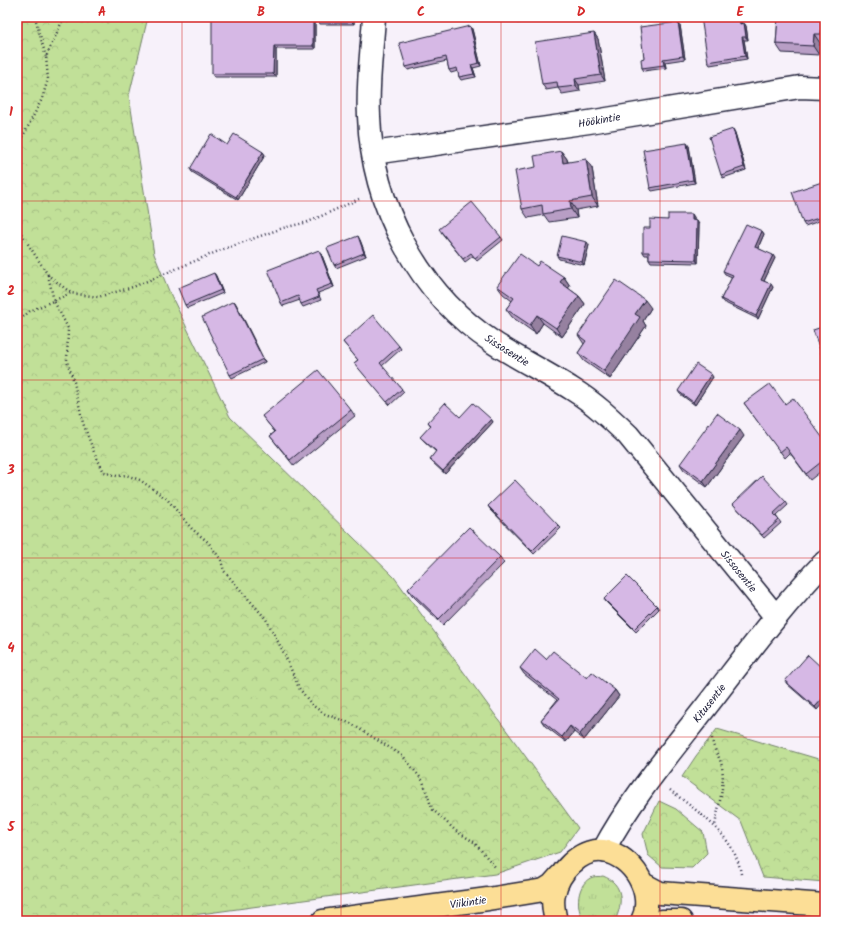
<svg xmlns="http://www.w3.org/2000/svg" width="842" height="938" font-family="Kalam,sans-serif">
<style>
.grass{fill:url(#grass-tufts);stroke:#72816a}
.forest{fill:url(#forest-crowns);stroke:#72816a}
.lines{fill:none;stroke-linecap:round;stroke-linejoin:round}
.minor-casing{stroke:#22223b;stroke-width:25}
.major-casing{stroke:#22223b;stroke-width:25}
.path{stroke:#22223b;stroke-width:2.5;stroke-dasharray:1 3;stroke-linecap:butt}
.minor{stroke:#fff;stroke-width:22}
.major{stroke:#fcde96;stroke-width:22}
.wall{fill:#b89ec5;stroke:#22223b}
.shaded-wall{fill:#9681a0;stroke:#22223b}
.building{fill:#d6b8e5;stroke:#22223b}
.grid{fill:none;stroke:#d62828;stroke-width:1;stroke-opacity:0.55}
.labels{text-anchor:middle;stroke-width:3;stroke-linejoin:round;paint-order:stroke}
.street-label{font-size:11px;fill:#22223b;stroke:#fff}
.neatline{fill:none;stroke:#d62828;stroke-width:1.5}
.grid-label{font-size:13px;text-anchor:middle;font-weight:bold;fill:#d62828}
</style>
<defs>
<pattern id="grass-tufts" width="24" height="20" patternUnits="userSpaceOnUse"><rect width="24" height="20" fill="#c1e098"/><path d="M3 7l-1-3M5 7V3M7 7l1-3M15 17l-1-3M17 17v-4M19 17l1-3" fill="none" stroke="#a6c084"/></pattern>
<pattern id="forest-crowns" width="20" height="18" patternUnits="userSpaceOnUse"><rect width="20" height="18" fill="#c1e098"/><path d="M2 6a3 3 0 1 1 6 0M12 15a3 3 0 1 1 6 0" fill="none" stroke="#a6c084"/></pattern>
</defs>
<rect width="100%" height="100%" fill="#f7f1fa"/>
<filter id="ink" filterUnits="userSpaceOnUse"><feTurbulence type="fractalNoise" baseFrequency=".025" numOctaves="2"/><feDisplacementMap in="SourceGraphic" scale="8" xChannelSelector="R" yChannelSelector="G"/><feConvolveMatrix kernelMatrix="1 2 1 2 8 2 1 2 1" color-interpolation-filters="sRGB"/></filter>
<g filter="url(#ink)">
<path class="grass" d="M 603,876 C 624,884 623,903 615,921 L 585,921 C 574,909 577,882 593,877 C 596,876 600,877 603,876 Z"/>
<path class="forest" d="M 17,17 L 148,17 L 129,96 L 154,254 L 169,291 L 230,417 L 394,577 L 578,828 L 560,852 L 495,874 L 149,921 L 17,921 Z
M 717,729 L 825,761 L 825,882 L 763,877 L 741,821 L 682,777 L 696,756 Z
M 659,801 L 676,809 L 703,832 L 707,853 L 692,868 L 662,867 L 648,855 L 643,834 Z"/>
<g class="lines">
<g class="minor-casing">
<path id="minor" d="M 374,17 C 372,50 367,84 369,116 C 372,206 419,294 494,343 C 519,359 547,373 572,389 C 593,402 610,418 628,435 L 776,617
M 373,153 L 589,122 L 800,87 L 825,88
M 603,851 C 630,800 669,754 705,708 C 744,658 781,607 825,562"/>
</g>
<g class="major-casing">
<path id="major" d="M 643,884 L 660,893 L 825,905
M 323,921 L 488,899 L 544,890 L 552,885 L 560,876
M 556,921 C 554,913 552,902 554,894 C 558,872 580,849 603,851 C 633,855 656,894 642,921
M 662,921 L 681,921"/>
</g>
<path class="path" d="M 35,17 L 46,57
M 17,148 L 42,99 L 48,79 L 46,57 L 64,17
M 17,227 L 48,275 L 71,293 L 98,297 L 133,287 L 221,250 L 283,228 L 308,222 L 359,199
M 48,275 L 54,301 L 68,328 L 67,361 L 74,382 L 83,423 L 94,452 L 104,472 L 117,476 L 126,475 L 140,480 L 167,499 L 192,529 L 208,542 L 221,560 L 224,571 L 266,619 L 284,653 L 299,688 L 312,705 L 325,714 L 350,723 L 403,756 L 423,781 L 432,809 L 456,831 L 474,842 L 496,868
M 17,322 L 30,311 L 71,293
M 712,738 C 713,750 720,756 722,767 C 725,787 718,806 715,826
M 670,790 C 699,813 735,835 741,874"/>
<use href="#minor" class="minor"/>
<use href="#major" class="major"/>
</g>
<path class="wall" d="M 255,17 L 315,17 L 315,49 L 276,49 L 276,77 L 214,77 L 212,74 L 255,19 Z
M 354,17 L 354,24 L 320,24 L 318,21 Z
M 532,17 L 532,21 L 517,23 L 515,20 Z
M 740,17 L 741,23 L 744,23 L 746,26 L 748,40 L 744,40 L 747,59 L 710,65 L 708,62 Z
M 778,17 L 822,17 L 821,19 L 825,24 L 825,43 L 820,43 L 819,55 L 782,53 L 776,44 Z
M 680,25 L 685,59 L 665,62 L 666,68 L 644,71 L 642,68 L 644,58 Z
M 470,26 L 472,29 L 481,66 L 473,68 L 476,77 L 461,80 L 459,77 L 458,71 L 451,73 L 449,70 L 447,61 L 408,70 L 406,67 Z
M 594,33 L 598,39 L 605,81 L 579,85 L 580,91 L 562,94 L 558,88 L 546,90 L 542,84 Z
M 733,129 L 735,133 L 746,170 L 723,178 L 721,175 Z
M 227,145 L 263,152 L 265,155 L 238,200 L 192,172 L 190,169 Z
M 689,146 L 695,183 L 652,191 L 650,188 Z
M 561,151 L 567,159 L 568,162 L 592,168 L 598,206 L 576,210 L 577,218 L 549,222 L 544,215 L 528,218 L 522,209 L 536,167 Z
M 825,181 L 825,219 L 805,226 L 803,223 Z
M 694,217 L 694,221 L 699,224 L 698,263 L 651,262 L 649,259 L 649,255 L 645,255 L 643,252 L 650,228 L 668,220 Z
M 762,231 L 764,234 L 758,248 L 775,258 L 764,281 L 773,287 L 758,319 L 723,302 L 721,299 L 732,277 L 725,274 L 723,271 Z
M 441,232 L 501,237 L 503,240 L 477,261 L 473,256 L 465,262 Z
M 360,240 L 366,256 L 336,268 L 334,265 Z
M 589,245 L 584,265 L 559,259 L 557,256 Z
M 319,250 L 321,253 L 334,287 L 318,293 L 321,300 L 303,307 L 301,304 L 300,300 L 283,306 L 281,303 Z
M 537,266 L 564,277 L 570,286 L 568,288 L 579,296 L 585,304 L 562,337 L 543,323 L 536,334 L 512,317 L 506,309 L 512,301 L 503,294 L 497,286 Z
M 214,273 L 216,276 L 223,293 L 187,308 L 185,305 Z
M 234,301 L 236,304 L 265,362 L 232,378 L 230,375 Z
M 651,308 L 643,321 L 646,326 L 610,379 L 584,361 L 578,353 L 584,344 L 578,335 Z
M 343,342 L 399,346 L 401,349 L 382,366 L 404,392 L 390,405 L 357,366 L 354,363 L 358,360 Z
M 713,377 L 695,405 L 680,394 L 678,391 Z
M 744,403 L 785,404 L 825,441 L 825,468 L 810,480 L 790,453 L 785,458 Z
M 351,410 L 355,416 L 294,466 L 270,436 L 275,432 L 262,416 Z
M 460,417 L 491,419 L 493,422 L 445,474 L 432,462 L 430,459 L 436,452 L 423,440 L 420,437 L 431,426 L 428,422 Z
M 744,436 L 707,487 L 684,470 L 680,464 Z
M 786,502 L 788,505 L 776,516 L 781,523 L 764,538 L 733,504 Z
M 488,506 L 558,525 L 561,528 L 534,554 L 490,509 Z
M 500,557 L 504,563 L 443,625 L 412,595 L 408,589 Z
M 604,599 L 657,606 L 659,609 L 636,632 L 606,602 Z
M 546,659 L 587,678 L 615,690 L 619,696 L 584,740 L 574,732 L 566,742 L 545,726 L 541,720 L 557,700 L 524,674 L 520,668 Z
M 823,669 L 817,710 L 787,684 L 785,681 Z"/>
<path class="shaded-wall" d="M 313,17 L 315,17 L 315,49 L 313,46 Z
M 352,17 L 354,17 L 354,24 L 351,21 Z
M 739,17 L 740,17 L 742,27 L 740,24 Z
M 815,17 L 822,17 L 821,27 L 815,19 Z
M 822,19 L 825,24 L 825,40 L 821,34 Z
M 678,22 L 680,25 L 685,59 L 683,56 Z
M 744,23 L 746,26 L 748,40 L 746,37 Z
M 470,26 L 472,29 L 481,66 L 479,63 Z
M 594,33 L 598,39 L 605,81 L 601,75 Z
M 814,34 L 820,43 L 819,55 L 813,46 Z
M 742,37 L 744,40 L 747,59 L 745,56 Z
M 274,46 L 276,49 L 276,77 L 273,74 Z
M 663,59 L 665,62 L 666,68 L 664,65 Z
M 471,65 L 473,68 L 476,77 L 474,74 Z
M 575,79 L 579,85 L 580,91 L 576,86 Z
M 733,129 L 735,133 L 746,170 L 744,167 Z
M 687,143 L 689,146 L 695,183 L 693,180 Z
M 561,151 L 567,159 L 569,172 L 563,163 Z
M 263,152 L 265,155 L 238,200 L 236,197 Z
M 586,159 L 592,168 L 598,206 L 592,197 Z
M 570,201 L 576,210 L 577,218 L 571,209 Z
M 692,214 L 694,217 L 694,223 L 692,220 Z
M 697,221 L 699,224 L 698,263 L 696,260 Z
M 762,231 L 764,234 L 757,250 L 755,247 Z
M 358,236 L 360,240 L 366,256 L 364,253 Z
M 587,242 L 589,245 L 584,265 L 582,262 Z
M 319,250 L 321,253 L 334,287 L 332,284 Z
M 773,255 L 775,258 L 763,283 L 761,280 Z
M 214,273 L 216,276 L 223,293 L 221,290 Z
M 564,277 L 570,286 L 566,291 L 560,282 Z
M 771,284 L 773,287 L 758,319 L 756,316 Z
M 579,296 L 585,304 L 562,337 L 556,328 Z
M 645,300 L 651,308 L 643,321 L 646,326 L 610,379 L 604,371 L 635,314 Z
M 234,301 L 236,304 L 265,362 L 263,359 Z
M 537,315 L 543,323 L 536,334 L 530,325 Z
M 711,374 L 713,377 L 695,405 L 693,402 Z
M 491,419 L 493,422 L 445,474 L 443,471 Z
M 740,430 L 744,436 L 707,487 L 703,481 Z
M 615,690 L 619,696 L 584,740 L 580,734 Z
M 825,696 L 825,701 L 817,710 L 815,707 Z
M 570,726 L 574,732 L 566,742 L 562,737 Z"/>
<path class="building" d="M 255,17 L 313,17 L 313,46 L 274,46 L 273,74 L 212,74 L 212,18 L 255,19 Z
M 318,17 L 352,17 L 351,21 L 318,21 Z
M 515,17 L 530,17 L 530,18 L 515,20 Z
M 701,17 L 739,17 L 740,24 L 744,23 L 746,37 L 742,37 L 745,56 L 708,62 Z
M 778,17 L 815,17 L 815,19 L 822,19 L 821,34 L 814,34 L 813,46 L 776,44 Z
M 678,22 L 683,56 L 663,59 L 664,65 L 642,68 L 641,59 L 644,58 L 640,27 Z
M 470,26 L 479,63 L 471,65 L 474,74 L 459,77 L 457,68 L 449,70 L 446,57 L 406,67 L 399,43 Z
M 594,33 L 601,75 L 575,79 L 576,86 L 558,88 L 557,82 L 542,84 L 535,42 Z
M 733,129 L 744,167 L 721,175 L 709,137 Z
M 211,134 L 227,145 L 234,134 L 263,152 L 236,197 L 190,169 Z
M 687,143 L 693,180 L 650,188 L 643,150 Z
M 561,151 L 563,163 L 586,159 L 592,197 L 570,201 L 571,209 L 543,214 L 542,205 L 522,209 L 515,171 L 536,167 L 534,156 Z
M 825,181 L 825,216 L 803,223 L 792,192 Z
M 472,202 L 501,237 L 475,258 L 471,253 L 463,259 L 439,229 Z
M 668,214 L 692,214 L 692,220 L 697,221 L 696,260 L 649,259 L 649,252 L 643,252 L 643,228 L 650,228 L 650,219 L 668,220 Z
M 746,224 L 762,231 L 755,247 L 773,255 L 761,280 L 771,284 L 756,316 L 721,299 L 733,275 L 723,271 Z
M 358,236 L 364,253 L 334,265 L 327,248 Z
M 562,236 L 587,242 L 582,262 L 557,256 Z
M 319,250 L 332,284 L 316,290 L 319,297 L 301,304 L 298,296 L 281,303 L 268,270 Z
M 520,254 L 537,266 L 540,261 L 564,277 L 560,282 L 579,296 L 556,328 L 537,315 L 530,325 L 506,309 L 514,298 L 497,286 Z
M 214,273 L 221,290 L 185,305 L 178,288 Z
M 616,280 L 645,300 L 635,314 L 640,317 L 604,371 L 578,353 L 586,341 L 578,335 Z
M 234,301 L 263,359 L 230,375 L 202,317 Z
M 373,315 L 399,346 L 380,363 L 402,389 L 387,402 L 354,363 L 358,360 L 343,342 Z
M 825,326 L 825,364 L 813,330 Z
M 696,364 L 711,374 L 693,402 L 678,391 Z
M 318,370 L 351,410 L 290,460 L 270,436 L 275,432 L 262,416 Z
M 770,384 L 785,404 L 793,398 L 825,441 L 825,459 L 806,474 L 786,447 L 780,452 L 744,403 Z
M 445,403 L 460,417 L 473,403 L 491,419 L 443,471 L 430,459 L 436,451 L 420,437 L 431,425 L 428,422 Z
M 717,413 L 740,430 L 703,481 L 680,464 Z
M 762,476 L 786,502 L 773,514 L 779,520 L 762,535 L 733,504 Z
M 515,480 L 558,525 L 532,551 L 488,506 Z
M 469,527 L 500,557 L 439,619 L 408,589 Z
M 627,576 L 657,606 L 634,629 L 604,599 Z
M 535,649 L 546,659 L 553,651 L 587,678 L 592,672 L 615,690 L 580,734 L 570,726 L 562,737 L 541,720 L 559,699 L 520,668 Z
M 808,655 L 823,669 L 825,667 L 825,696 L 815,707 L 785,681 Z"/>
</g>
<path class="grid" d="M 182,17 L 182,921M 341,17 L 341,921M 501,17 L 501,921M 660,17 L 660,921M 17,201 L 825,201M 17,380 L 825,380M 17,558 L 825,558M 17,737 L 825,737"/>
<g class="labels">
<g class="street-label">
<text transform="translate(599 120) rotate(-10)" y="4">Höökintie</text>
<text transform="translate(507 350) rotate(32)" y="4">Sissosentie</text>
<text transform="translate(739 571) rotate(51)" y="4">Sissosentie</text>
<text transform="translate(709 703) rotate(-52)" y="4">Kitusentie</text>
<text transform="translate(468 902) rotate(-8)" y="4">Viikintie</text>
</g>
</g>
<rect width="842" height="938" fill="none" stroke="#fff" stroke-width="44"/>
<rect x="22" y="22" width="798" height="894" class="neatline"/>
<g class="grid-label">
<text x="102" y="16">A</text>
<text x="261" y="16">B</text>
<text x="421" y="16">C</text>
<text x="581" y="16">D</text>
<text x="740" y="16">E</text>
<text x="11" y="116">1</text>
<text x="11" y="295">2</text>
<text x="11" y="474">3</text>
<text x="11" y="652">4</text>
<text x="11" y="831">5</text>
</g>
</svg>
